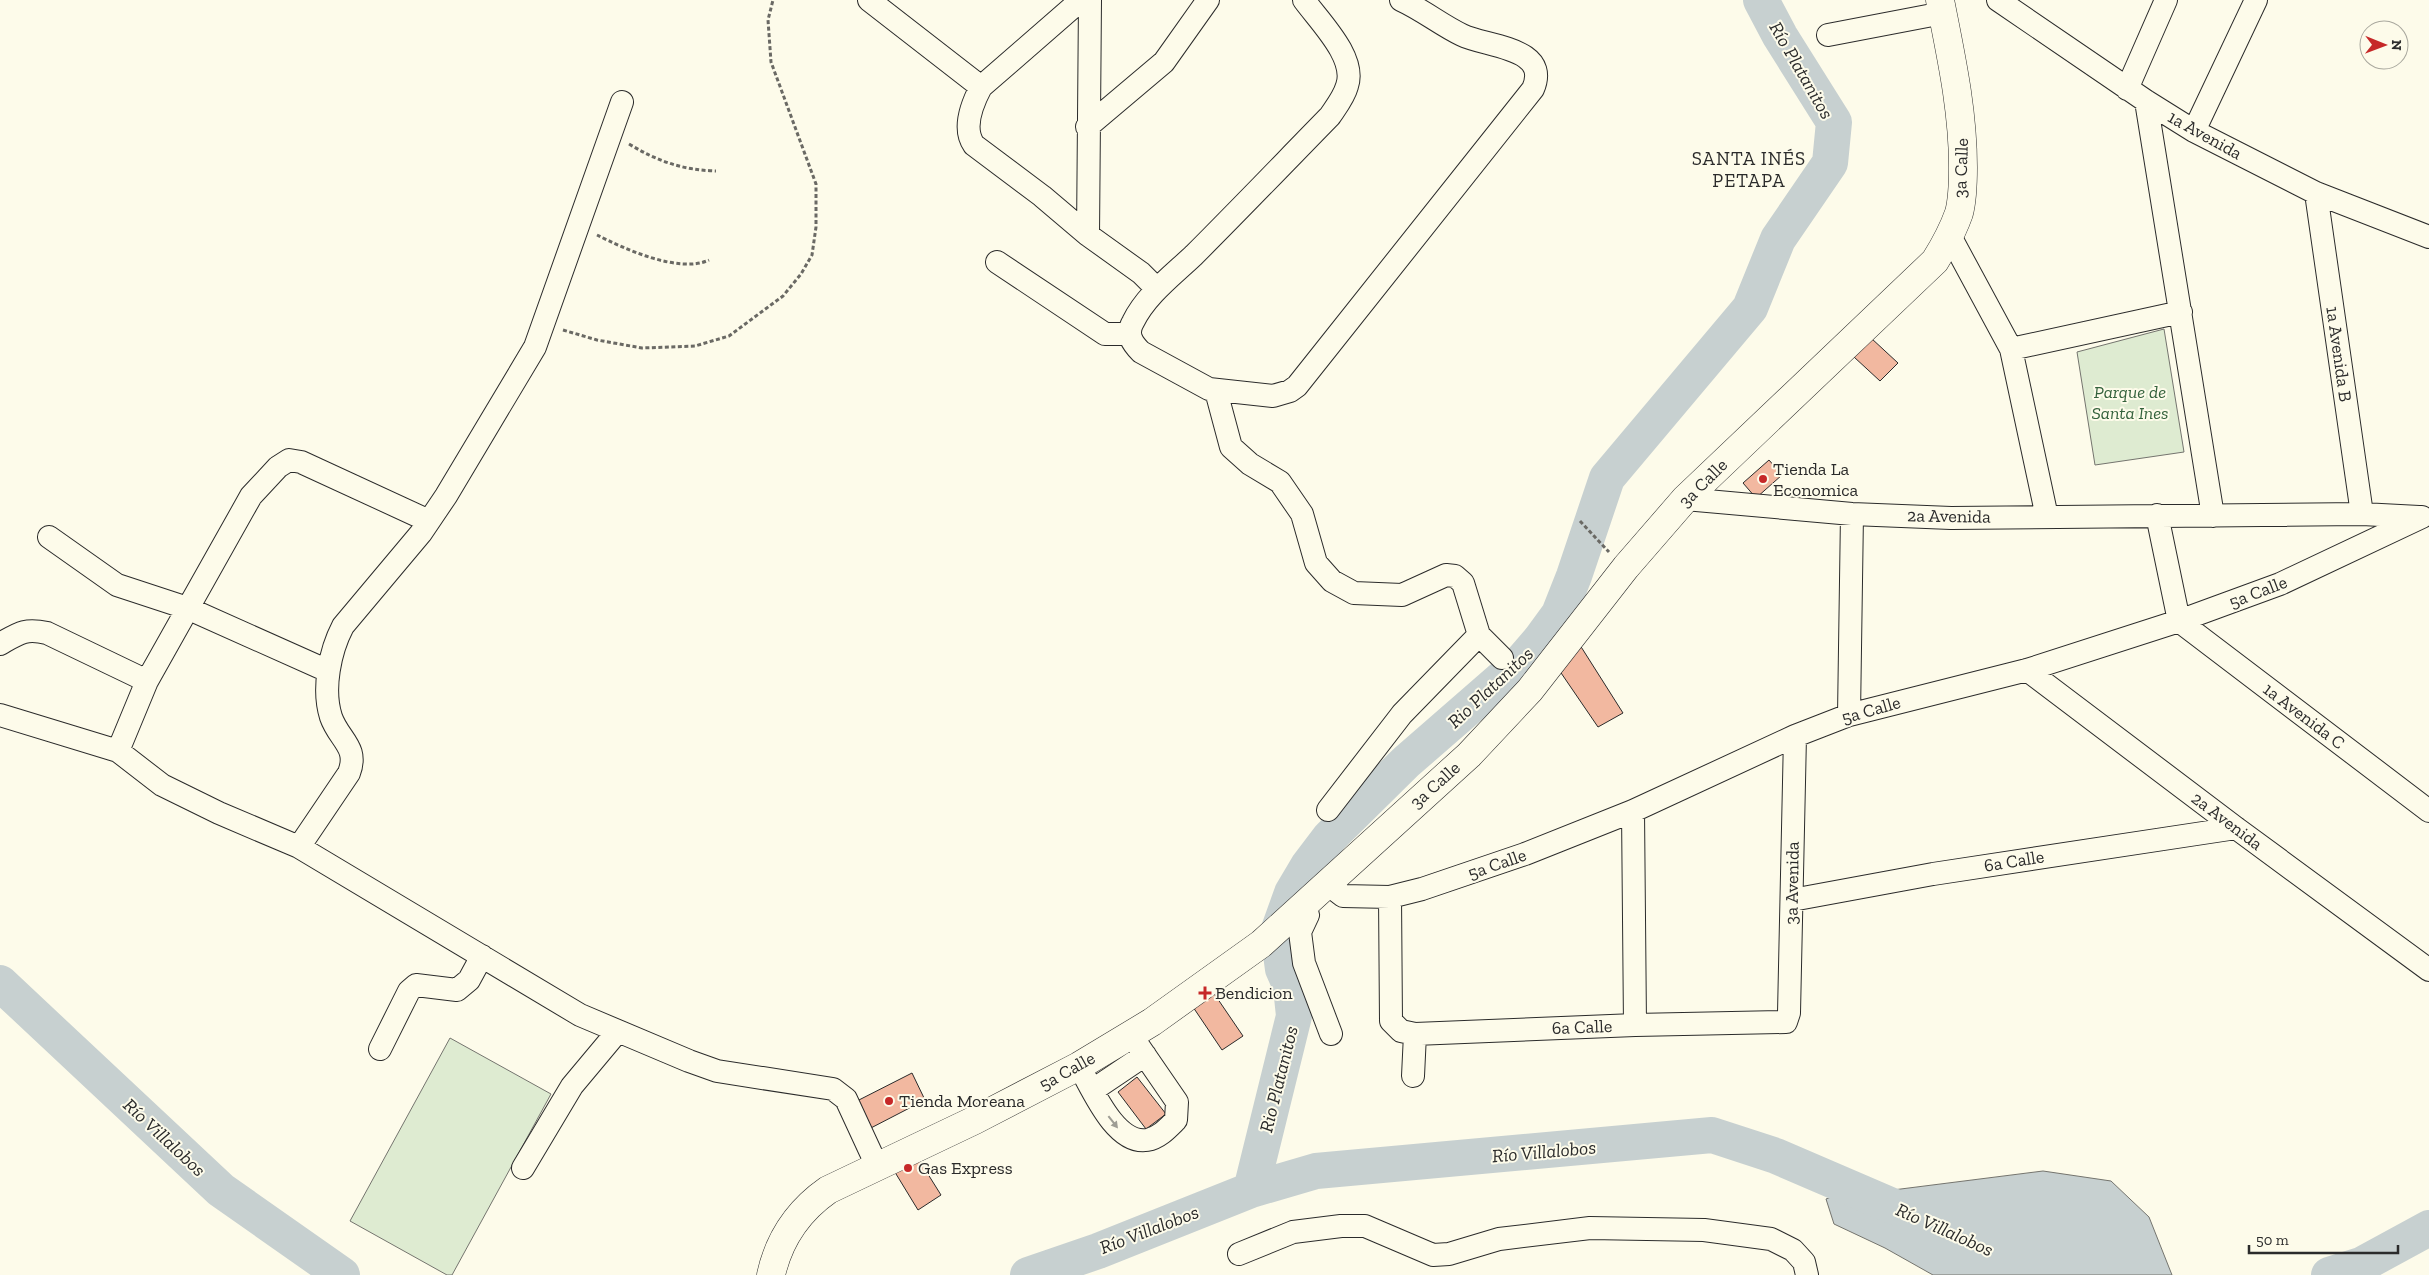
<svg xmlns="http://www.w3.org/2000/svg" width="2429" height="1275" font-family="'Zilla Slab',serif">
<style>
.green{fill:#deebd1;stroke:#74746e}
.water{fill:#c7d0d0;stroke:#74746e}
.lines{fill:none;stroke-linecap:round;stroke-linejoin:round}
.river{stroke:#c7d0d0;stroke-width:36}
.building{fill:#f2b8a0;stroke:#2b2b2b}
.minor-casing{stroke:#2b2b2b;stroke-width:24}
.major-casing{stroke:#2b2b2b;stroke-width:29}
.path{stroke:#6a6964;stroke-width:3;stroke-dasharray:4 2.5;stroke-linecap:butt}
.minor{stroke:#fdfbea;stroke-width:22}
.major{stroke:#fdfbea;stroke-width:28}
.oneway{fill:#9e9d94}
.poi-dot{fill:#c62828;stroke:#fdfbea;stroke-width:2}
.labels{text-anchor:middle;stroke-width:4;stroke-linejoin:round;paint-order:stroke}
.street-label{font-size:18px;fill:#2b2b2b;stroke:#fdfbea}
.park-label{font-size:18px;font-style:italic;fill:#34623c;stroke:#fdfbea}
.poi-label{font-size:18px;fill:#2b2b2b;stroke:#fdfbea;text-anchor:start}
.water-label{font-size:19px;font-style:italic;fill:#2b2b2b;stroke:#fdfbea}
.neighbourhood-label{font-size:19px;letter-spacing:1px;fill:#2b2b2b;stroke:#fdfbea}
</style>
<rect width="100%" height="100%" fill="#fdfbea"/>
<path class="green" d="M 2164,329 L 2184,452 L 2095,465 L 2077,352 Z
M 450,1038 L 551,1094 L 452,1275 L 447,1275 L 350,1221 Z"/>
<path class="water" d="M 2043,1171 L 2111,1181 L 2149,1217 L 2172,1275 L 1933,1275 L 1885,1248 L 1834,1224 L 1826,1199 L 1852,1189 L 1885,1191 Z"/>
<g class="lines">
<path class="river" d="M 0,983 L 221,1190 L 342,1275
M 1251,1190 L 1294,1016 L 1291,987 L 1283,969 L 1278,932 L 1292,893 L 1308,866 L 1330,837 L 1406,762 L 1522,661 L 1540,640 L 1559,614 L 1574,576 L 1607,478 L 1750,308 L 1778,239 L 1830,163 L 1834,122 L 1780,36 L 1761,0
M 1028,1275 L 1098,1251 L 1251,1190 L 1316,1171 L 1712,1135 L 1776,1156 L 1897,1208
M 2329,1275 L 2361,1265 L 2429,1228"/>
</g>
<path class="building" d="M 1871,338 L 1898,363 L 1880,381 L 1854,357 Z
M 1769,460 L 1782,475 L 1756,498 L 1743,483 Z
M 1578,642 L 1623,713 L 1598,727 L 1557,667 Z
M 1213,992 L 1243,1036 L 1222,1050 L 1193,1007 Z
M 912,1073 L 925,1100 L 867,1130 L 853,1103 Z
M 1137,1077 L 1166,1114 L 1146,1129 L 1118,1092 Z
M 916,1155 L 941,1195 L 918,1210 L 893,1169 Z"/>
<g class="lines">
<g class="minor-casing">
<path id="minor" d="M 869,0 L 981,87
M 1081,0 L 981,87 C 972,104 962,128 974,145 L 1042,196 L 1088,235 L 1141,273 L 1157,289
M 1304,0 C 1320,22 1357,58 1347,86 C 1344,97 1336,107 1330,116 C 1285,162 1240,209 1194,255 C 1173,275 1146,295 1133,322 C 1126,334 1132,343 1141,352 L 1209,389 L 1273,396 L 1290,391 L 1297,386 L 1533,89 C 1551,47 1486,47 1462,35 C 1441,25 1423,10 1401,0
M 1998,0 L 2146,101 L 2194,131 L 2316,193 L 2429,237
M 1828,35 L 1943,13
M 2127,89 L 2166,0
M 2146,101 L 2213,516
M 1087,127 L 1164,62 L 1208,0
M 2194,131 L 2256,0
M 2316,193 L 2362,514
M 1088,235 L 1090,0
M 1950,236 L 2011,349 L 2047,517
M 997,262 L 1105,334 L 1129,334
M 2011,349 L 2181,312
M 1216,391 L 1231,447 L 1250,464 L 1280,482 L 1302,514 L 1316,563 L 1332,581 L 1354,593 L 1402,595 L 1446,575 L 1455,576 L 1463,583 L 1479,635 L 1502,658
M 1685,499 L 1852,514 L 1951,518 L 2362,514 L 2419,517
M 2157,515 L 2179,621 L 2429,811
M 49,537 L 117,585 L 187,608 L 328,671
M 0,644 C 19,633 25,628 47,633 L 147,681
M 2027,670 L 2236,828 L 2429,970
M 0,715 L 118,751 L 162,785 L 219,813 L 299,847 L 580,1015 L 689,1061 L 717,1071 L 833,1089 L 846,1099 L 877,1166
M 1849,715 L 1852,514
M 118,751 L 147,681 L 251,496 L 278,467 L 289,460 L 301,462 L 429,521
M 1328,810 L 1402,714 L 1479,635
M 1633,811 L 1635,1025
M 299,847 L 349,773 C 359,747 339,740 331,717 C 322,689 330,651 343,626 L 421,533 L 446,496 L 535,347 L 622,102
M 1326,883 L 1343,896 L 1390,897 L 1422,889 L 1525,854 L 1633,811 L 1795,736 L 1849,715 L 2027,670 L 2179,621 L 2280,584 L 2422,517
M 1390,897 L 1391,1021 L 1401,1031 L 1415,1034 L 1635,1025 L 1786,1022 L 1789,1013 L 1795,736
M 1792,900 L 1933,874 L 2236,828
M 1301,906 L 1308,915 L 1300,932 L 1304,963 L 1331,1034
M 380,1049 L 409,991 L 416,985 L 457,990 L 469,980 L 482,956
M 1079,1066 C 1092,1088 1115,1145 1147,1140 C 1159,1138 1168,1128 1176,1120 L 1177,1102 L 1131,1035
M 1413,1076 L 1415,1034
M 1093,1090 L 1145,1055
M 523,1168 L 572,1086 L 618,1031
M 1239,1254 L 1293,1232 L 1341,1226 L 1365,1226 L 1433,1255 L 1449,1254 L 1499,1239 L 1590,1228 L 1704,1230 L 1771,1239 L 1793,1250 L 1804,1262 L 1807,1275"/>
</g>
<g class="major-casing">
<path id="major" d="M 771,1275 C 779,1239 798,1211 828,1190 L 975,1120 L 1079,1066 L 1152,1022 L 1261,944 L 1469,755 L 1530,690 L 1626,567 L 1685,499 L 1935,261 C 1945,245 1953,230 1959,213 C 1963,198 1963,182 1963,167 C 1963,110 1951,56 1940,0"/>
</g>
<path class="path" d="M 629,144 C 657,161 682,170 716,171
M 597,235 C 625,249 679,274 709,260
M 563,330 L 597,340 L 642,348 L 695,346 L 729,336 L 783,296 L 801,274 L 812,255 L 816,227 L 816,184 L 771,62 L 768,20 L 773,0
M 1580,521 L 1609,552"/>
<use href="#minor" class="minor"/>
<use href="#major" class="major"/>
</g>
<defs><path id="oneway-solid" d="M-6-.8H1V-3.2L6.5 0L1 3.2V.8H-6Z" transform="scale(1.25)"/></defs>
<use class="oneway" href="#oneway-solid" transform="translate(1113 1122) rotate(52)"/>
<g class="poi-dot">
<circle cx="1763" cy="479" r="5"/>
<path d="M1202.5 985.5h5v5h5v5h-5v5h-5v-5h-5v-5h5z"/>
<circle cx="889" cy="1101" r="5"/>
<circle cx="908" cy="1168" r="5"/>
</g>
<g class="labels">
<g class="street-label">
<text transform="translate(2205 135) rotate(29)" y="6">1a Avenida</text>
<text transform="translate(1961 168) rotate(-88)" y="6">3a Calle</text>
<text transform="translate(2339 354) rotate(82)" y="6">1a Avenida B</text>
<text transform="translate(1703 483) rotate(-45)" y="6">3a Calle</text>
<text transform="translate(1949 516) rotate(1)" y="6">2a Avenida</text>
<text transform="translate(2258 592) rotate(-21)" y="6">5a Calle</text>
<text transform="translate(1871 710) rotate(-16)" y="6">5a Calle</text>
<text transform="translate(2304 716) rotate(37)" y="6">1a Avenida C</text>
<text transform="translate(1435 785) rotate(-42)" y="6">3a Calle</text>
<text transform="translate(2227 821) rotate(37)" y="6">2a Avenida</text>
<text transform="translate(2014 861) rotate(-9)" y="6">6a Calle</text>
<text transform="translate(1497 864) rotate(-19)" y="6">5a Calle</text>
<text transform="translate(1792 883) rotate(-89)" y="6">3a Avenida</text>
<text transform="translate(1582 1027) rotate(-2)" y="6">6a Calle</text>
<text transform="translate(1067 1071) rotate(-29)" y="6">5a Calle</text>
</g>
<g class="park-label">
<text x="2130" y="398">Parque de<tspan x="2130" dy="21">Santa Ines</tspan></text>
</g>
<g class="poi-label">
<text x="1773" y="475">Tienda La<tspan x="1773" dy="21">Economica</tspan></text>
<text x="1215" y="999">Bendicion</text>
<text x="899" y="1107">Tienda Moreana</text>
<text x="918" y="1174">Gas Express</text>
</g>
<g class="water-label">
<text transform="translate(1802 70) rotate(60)" y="7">Río Platanitos</text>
<text transform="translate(1490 687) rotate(-43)" y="7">Rio Platanitos</text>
<text transform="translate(1278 1079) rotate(-76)" y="7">Rio Platanitos</text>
<text transform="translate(165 1137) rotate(43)" y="7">Río Villalobos</text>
<text transform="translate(1544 1151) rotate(-5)" y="7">Río Villalobos</text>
<text transform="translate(1149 1229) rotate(-21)" y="7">Río Villalobos</text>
<text transform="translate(1945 1229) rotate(24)" y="7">Río Villalobos</text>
</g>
<g class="neighbourhood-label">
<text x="1749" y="165">SANTA INÉS<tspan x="1749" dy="22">PETAPA</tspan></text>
</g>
</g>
<g transform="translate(2384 45) rotate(91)"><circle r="24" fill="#fdfbea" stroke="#a9a89e"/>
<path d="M0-4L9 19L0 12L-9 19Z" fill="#c62828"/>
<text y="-8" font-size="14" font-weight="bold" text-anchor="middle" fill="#2b2b2b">N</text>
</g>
<path d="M2249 1245v8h149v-8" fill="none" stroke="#2b2b2b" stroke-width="2.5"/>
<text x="2256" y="1245" font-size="15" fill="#2b2b2b" stroke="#fdfbea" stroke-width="4" paint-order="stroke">50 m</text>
</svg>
